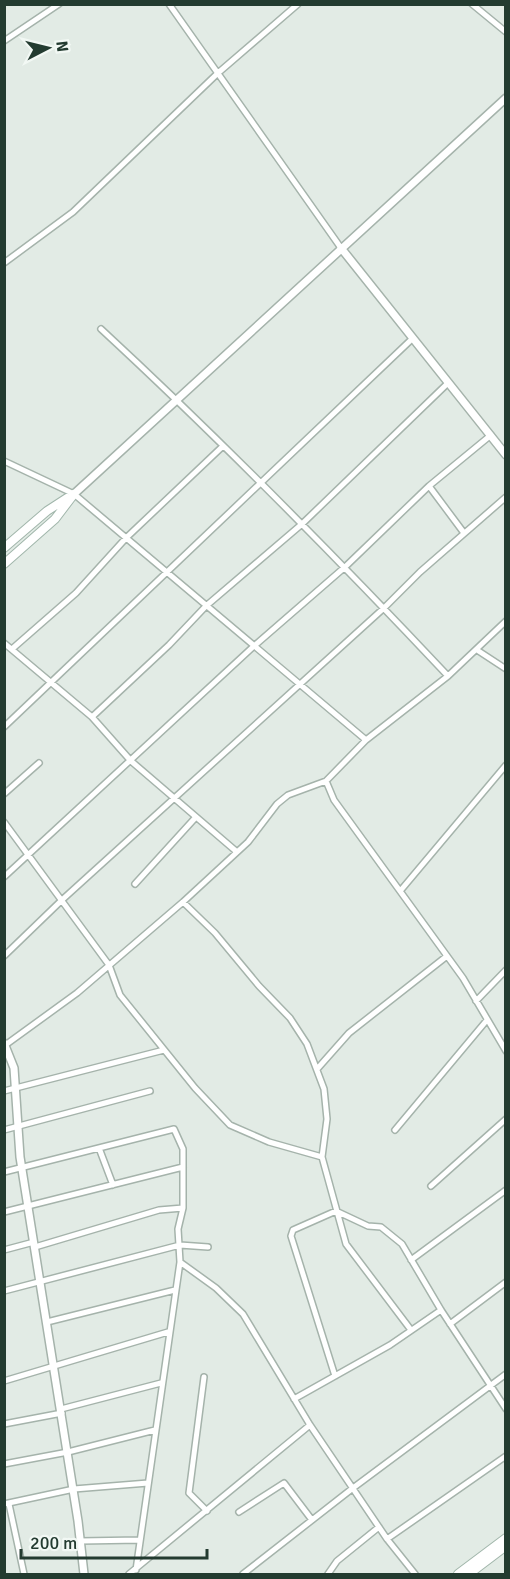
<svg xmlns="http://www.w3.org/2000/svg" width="510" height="1579" font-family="Signika,sans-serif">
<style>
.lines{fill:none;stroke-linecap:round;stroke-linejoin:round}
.minor-casing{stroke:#a5b3ab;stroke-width:8}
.tertiary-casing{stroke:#a5b3ab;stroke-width:10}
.secondary-casing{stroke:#a1b6ab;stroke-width:10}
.minor{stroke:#fff;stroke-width:5}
.tertiary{stroke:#fff;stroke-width:7}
.secondary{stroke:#fff;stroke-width:8}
</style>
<rect width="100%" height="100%" fill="#e2ebe5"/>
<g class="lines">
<g class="minor-casing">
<path id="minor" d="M 169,4 L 341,248
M 472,4 L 506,32
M 4,41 L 59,4
M 4,263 L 73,212 L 218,73 L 298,4
M 101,329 C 221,440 336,557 448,676
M 4,461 L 74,494 L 366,740
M 429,486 L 464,533
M 4,643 L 92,717 L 131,761 L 237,852
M 12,649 L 76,593 L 126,538 L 223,446
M 477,650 L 506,669
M 92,717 L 169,645 L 206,606 L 302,524 L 448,383
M 4,727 L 413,338
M 326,781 L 334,800 L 463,978 L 506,1051
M 4,794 L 39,763
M 4,822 L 109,965 L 120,995 L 195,1088 L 230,1125 L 269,1142 L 322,1157
M 4,877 L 254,646 L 345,567 L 429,486 L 491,435
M 135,884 L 196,817
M 401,890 L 506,765
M 183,902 L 215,933 L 259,986 L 290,1018 L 307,1044 L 324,1089 L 327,1119 L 322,1157 L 346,1244 L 411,1330
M 4,956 L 63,899 L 384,608 L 420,572 L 506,497
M 476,1001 L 506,970
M 4,1046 L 77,993 L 183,902 L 248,842 L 277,804 L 288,795 L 326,781 L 366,740 L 448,676 L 506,621
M 318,1068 L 349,1033 L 447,956
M 4,1091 L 164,1050
M 4,1130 L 150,1091
M 395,1130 L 487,1020
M 99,1148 L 113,1185
M 4,1172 L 174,1129 L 183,1149 L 183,1208 L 178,1229 L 180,1262 L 216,1288 L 243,1314 L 310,1425 L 387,1539 L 415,1574
M 431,1186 L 506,1119
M 4,1212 L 183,1167
M 35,1247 L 159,1210 L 183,1208
M 4,1250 L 34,1242
M 411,1260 L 506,1190
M 4,1291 L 180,1245 L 208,1247
M 47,1322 L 175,1290
M 450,1324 L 506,1282
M 335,1376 L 291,1236 L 293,1230 L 336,1211 L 368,1226 L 381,1227 L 402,1244 L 441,1310 L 506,1409
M 204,1377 L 189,1493 L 207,1511
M 4,1381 L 168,1332
M 294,1399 L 390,1345 L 441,1310
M 61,1409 L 161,1383
M 4,1424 L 62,1413
M 4,1464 L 68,1452 L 155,1430
M 4,1504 L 74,1489 L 148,1483
M 9,1504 L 24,1574
M 239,1512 L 284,1483 L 312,1520
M 387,1539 L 506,1456
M 80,1541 L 140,1540
M 136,1570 L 180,1262
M 129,1574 L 310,1425
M 243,1574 L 353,1488 L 506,1374
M 328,1574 L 337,1561 L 379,1527"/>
</g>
<g class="tertiary-casing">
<path id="tertiary" d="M 341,248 L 506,455
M 74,494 L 506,98
M 4,1043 L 14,1068 L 20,1157 L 78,1521 L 84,1574"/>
</g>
<g class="secondary-casing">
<path id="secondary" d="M 4,548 L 47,511 L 67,498
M 4,564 L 55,519 L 74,494
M 458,1574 L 506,1538
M 469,1574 L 506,1546"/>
</g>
<use href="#minor" class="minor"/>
<use href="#tertiary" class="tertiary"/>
<use href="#secondary" class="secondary"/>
</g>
<rect width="510" height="1579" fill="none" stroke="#233b30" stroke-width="12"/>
<g transform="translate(48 48) rotate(83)" stroke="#f2f8f4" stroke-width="4.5" paint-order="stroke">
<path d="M0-4.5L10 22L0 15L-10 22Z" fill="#233b30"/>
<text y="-9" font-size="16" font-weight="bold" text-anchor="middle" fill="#233b30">N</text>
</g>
<path d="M21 1549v9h186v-9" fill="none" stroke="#233b30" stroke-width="3"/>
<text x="30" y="1549" font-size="18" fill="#233b30" stroke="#f2f8f4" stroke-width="4.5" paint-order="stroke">200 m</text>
</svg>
